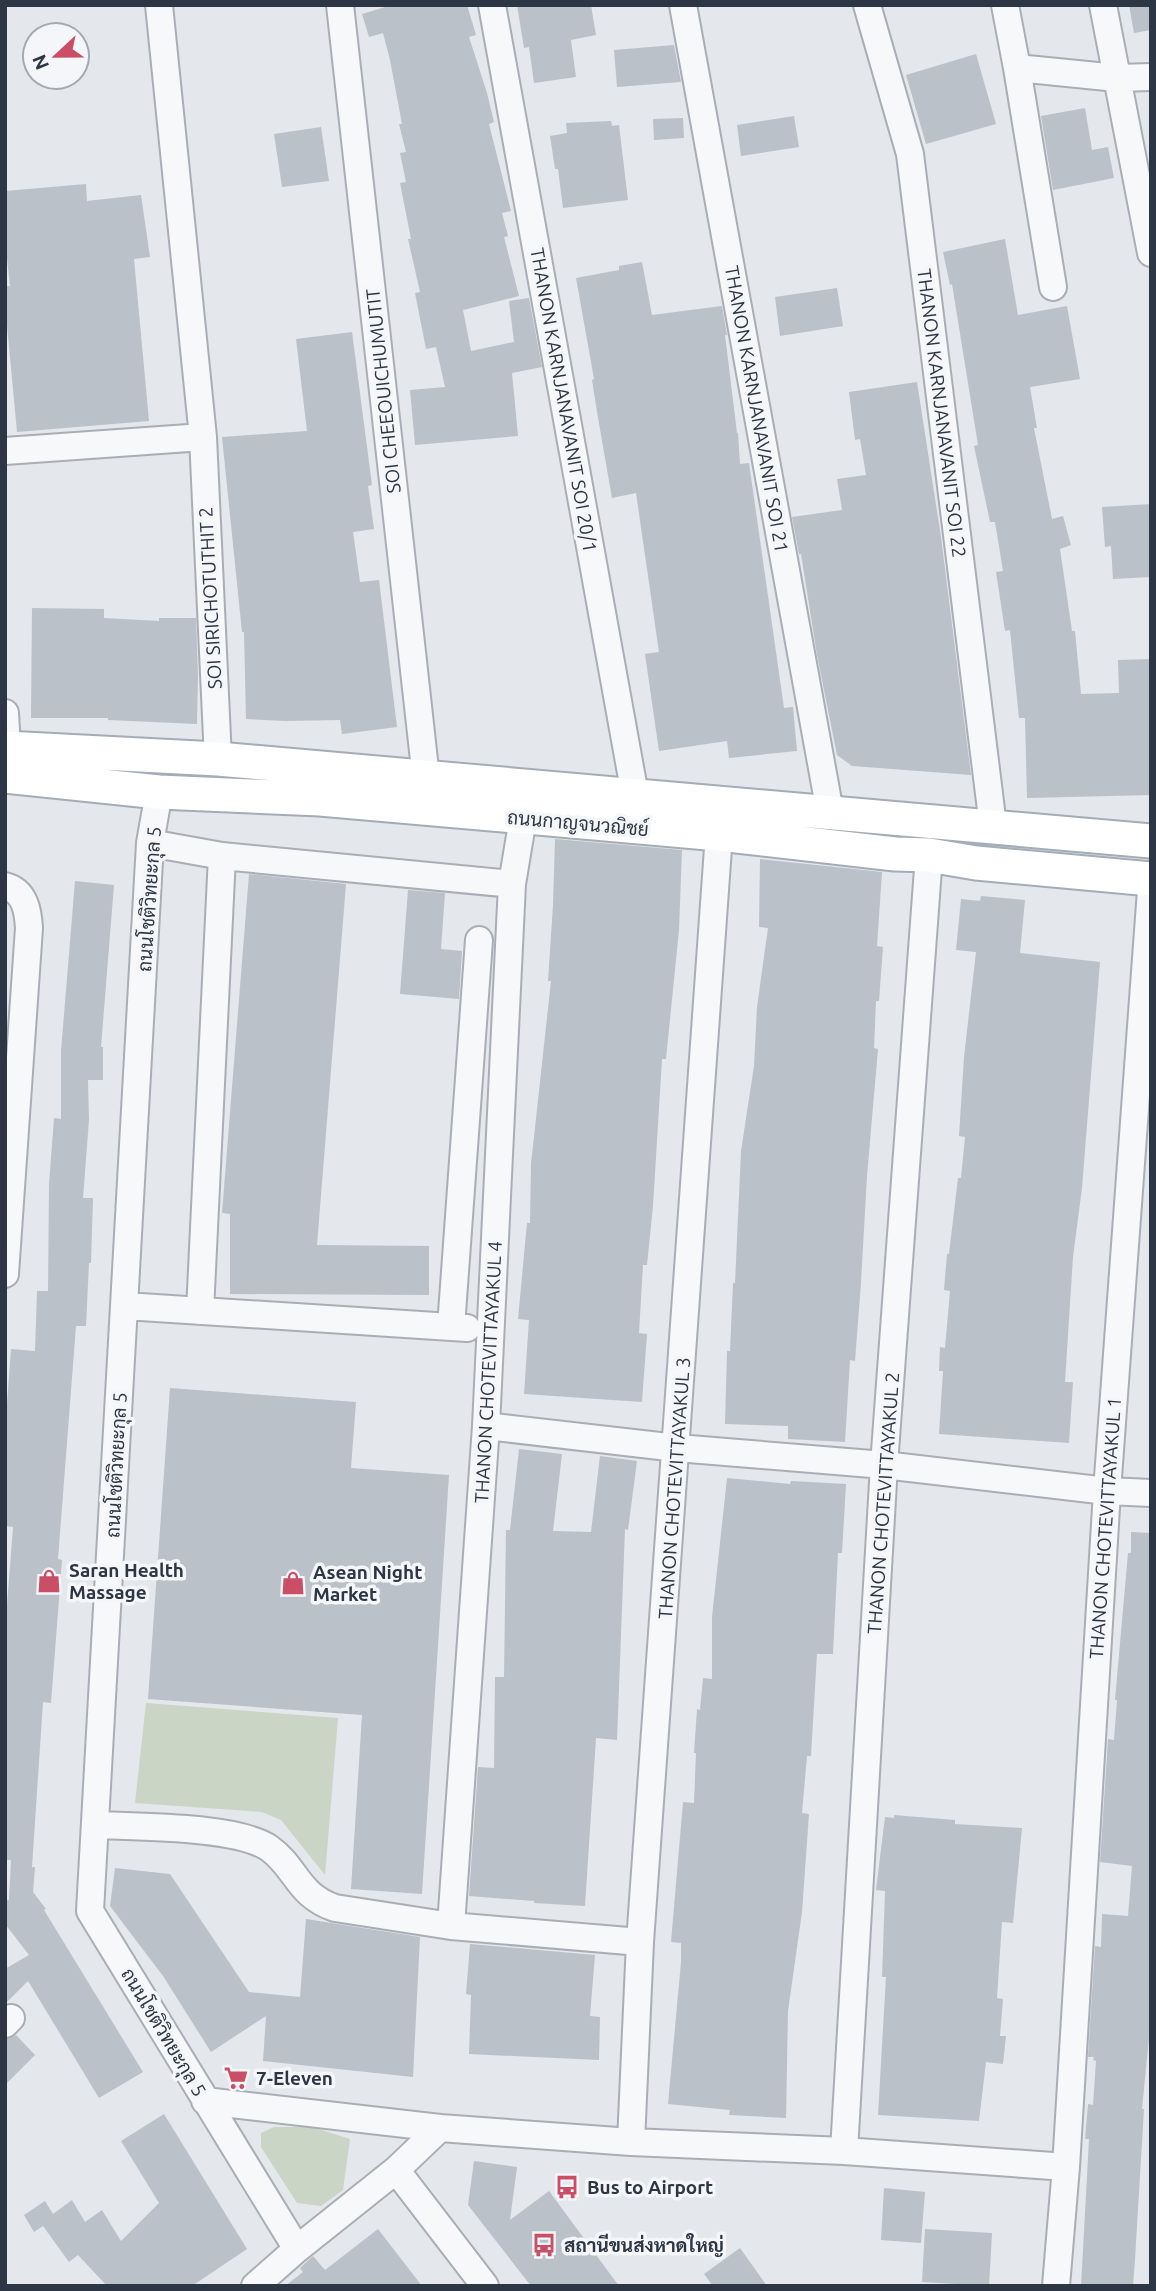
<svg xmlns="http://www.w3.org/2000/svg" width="1156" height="2291" font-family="Ubuntu,Sarabun,sans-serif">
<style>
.green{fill:#cad5c5}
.building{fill:#bbc1c9}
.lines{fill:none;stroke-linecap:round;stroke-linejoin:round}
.minor-casing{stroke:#a9aeb6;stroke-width:30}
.major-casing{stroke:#a3acb7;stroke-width:37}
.minor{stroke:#f7f8fa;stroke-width:26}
.major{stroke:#fff;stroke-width:33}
.labels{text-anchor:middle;stroke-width:7;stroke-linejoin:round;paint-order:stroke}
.street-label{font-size:19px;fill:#2c3644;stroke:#f4f6f9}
.poi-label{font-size:19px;font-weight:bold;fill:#2c3644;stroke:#f4f6f9;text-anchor:start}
</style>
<rect width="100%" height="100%" fill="#e4e7eb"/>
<path class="green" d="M 146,1703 L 338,1718 L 325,1875 L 281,1820 L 262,1812 L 135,1803 Z
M 274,2127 L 312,2127 L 350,2139 L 343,2190 L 321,2206 L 297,2203 L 261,2147 L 261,2133 Z"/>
<path class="building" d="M 392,5 L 467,5 L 476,35 L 469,37 L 487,93 L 494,122 L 489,124 L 511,211 L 502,213 L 508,236 L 504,237 L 519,296 L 463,310 L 471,351 L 514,342 L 509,301 L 529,298 L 542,367 L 512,373 L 518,436 L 415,445 L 410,390 L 445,387 L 436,347 L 426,349 L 415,293 L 420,292 L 408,239 L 411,239 L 400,183 L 406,182 L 400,153 L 406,152 L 399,124 L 402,124 L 390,60 L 383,33 L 369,37 L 362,14 Z
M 517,5 L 591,5 L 596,35 L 571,40 L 576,77 L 534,83 L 529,47 L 524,48 Z
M 1129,5 L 1151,5 L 1151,30 L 1134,33 Z
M 674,45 L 681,82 L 617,87 L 614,50 Z
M 976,54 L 996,124 L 926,144 L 906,75 Z
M 1085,108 L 1092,150 L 1108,147 L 1114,178 L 1053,190 L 1041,116 Z
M 794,116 L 799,147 L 741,156 L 737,125 Z
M 683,118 L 684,138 L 654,140 L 653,119 Z
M 611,121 L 612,126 L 619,125 L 628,200 L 563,208 L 558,169 L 555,169 L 550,136 L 567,133 L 566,123 Z
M 321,127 L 329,181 L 282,187 L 274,134 Z
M 86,184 L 87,201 L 141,195 L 150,257 L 134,259 L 149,421 L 17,432 L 5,304 L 5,286 L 10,286 L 5,240 L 5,191 Z
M 1005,239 L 1018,315 L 1067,306 L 1080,379 L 1030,387 L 1037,428 L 1034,428 L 1052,519 L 1063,516 L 1071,545 L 1060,549 L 1072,631 L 1075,631 L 1081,694 L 1119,693 L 1118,660 L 1151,659 L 1151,795 L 1027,798 L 1025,718 L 1019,718 L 1010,630 L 1005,631 L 996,572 L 1003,571 L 995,522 L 990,522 L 974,446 L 978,445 L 952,284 L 950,285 L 943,252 Z
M 642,262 L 652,315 L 722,306 L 727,335 L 725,335 L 737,433 L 738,433 L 740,464 L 749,463 L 784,708 L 793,707 L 797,751 L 729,758 L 727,741 L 659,751 L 645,654 L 659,652 L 636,493 L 612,498 L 597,412 L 592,380 L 594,379 L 576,278 L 619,270 L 619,266 Z
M 837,288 L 843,326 L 780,336 L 775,297 Z
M 352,332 L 372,485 L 368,486 L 374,529 L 353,532 L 360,582 L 379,580 L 397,727 L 342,734 L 340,720 L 285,721 L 246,719 L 244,632 L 242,632 L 222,437 L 307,431 L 296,339 Z
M 917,382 L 941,537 L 971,775 L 852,766 L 837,755 L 817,655 L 801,554 L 799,554 L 792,517 L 842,510 L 837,479 L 866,475 L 860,439 L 855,440 L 849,392 Z
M 1151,504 L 1151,577 L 1113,579 L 1111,546 L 1105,547 L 1102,507 Z
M 32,608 L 104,609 L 104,618 L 159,621 L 159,618 L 196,618 L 198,675 L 197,724 L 108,720 L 108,718 L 31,718 Z
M 555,839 L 682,850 L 679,930 L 666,1059 L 662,1059 L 653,1206 L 647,1265 L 643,1265 L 639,1333 L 647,1334 L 642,1402 L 524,1394 L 529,1320 L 518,1319 L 527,1223 L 530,1223 L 531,1164 L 551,981 L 548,981 L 553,905 Z
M 760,859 L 882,872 L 877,946 L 883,947 L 879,1001 L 876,1001 L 874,1048 L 878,1049 L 867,1176 L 861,1283 L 855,1361 L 850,1360 L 845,1442 L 788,1439 L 788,1426 L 725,1424 L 727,1351 L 730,1351 L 733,1283 L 735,1283 L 741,1151 L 754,1066 L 757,1007 L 768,928 L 759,927 Z
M 249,874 L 346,884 L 317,1245 L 429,1246 L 429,1295 L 230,1294 L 230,1214 L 222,1213 Z
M 75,881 L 114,885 L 101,1047 L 103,1047 L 103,1080 L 88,1080 L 89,1120 L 83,1198 L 93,1198 L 91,1263 L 89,1263 L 86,1326 L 76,1326 L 58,1559 L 62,1560 L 51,1703 L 43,1702 L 32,1867 L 35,1867 L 33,1892 L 46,1909 L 44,1910 L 143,2072 L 99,2098 L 28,1981 L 5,2004 L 5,1969 L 29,1955 L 5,1924 L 5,1900 L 9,1900 L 11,1860 L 5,1860 L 5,1631 L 13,1527 L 5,1526 L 5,1431 L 11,1349 L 35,1351 L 37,1291 L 48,1291 L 49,1184 L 54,1118 L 61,1119 L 61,1051 Z
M 408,890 L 445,893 L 441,949 L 462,951 L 459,999 L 400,994 Z
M 981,896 L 1025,900 L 1020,953 L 1100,962 L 1082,1188 L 1073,1257 L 1065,1382 L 1073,1382 L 1069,1443 L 939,1434 L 943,1371 L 939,1371 L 940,1347 L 945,1348 L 950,1291 L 944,1290 L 947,1254 L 949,1254 L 958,1178 L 961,1178 L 965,1137 L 959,1136 L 964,1057 L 976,952 L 956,950 L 961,899 L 980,901 Z
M 170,1388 L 356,1402 L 351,1468 L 449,1475 L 422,1894 L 351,1889 L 362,1715 L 148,1699 Z
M 519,1449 L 562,1454 L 553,1531 L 591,1532 L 600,1456 L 637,1461 L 628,1530 L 625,1529 L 617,1740 L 596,1738 L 585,1906 L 534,1903 L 534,1901 L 469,1896 L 478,1767 L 494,1768 L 495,1677 L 504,1677 L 506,1530 L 510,1530 Z
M 727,1478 L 790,1484 L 791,1481 L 846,1484 L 842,1553 L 838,1553 L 833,1654 L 817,1654 L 811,1756 L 807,1756 L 802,1813 L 809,1814 L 802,1912 L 788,2011 L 786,2118 L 729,2115 L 730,2110 L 668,2104 L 681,1962 L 681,1943 L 671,1942 L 683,1802 L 694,1803 L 696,1753 L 694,1753 L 697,1709 L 700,1710 L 703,1678 L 712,1679 L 712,1617 Z
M 1131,1532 L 1151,1533 L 1151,2018 L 1142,2109 L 1144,2109 L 1135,2259 L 1133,2286 L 1081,2286 L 1089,2139 L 1085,2139 L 1088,2104 L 1093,2105 L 1096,2061 L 1093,2060 L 1094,2057 L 1088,2057 L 1095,1946 L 1101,1947 L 1102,1914 L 1128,1916 L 1132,1866 L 1100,1862 L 1108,1739 L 1114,1740 L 1117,1700 L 1115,1700 L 1128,1553 L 1131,1553 Z
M 894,1815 L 955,1820 L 955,1824 L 1022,1828 L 1013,1923 L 1002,1922 L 997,1998 L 1003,1999 L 1000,2036 L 1006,2036 L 1003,2064 L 986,2062 L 979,2121 L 878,2115 L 886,1977 L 882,1977 L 885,1891 L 876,1890 L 885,1817 L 894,1818 Z
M 115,1868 L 170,1874 L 249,1992 L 300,1997 L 306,1919 L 420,1937 L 413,2077 L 263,2061 L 266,2016 L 211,2052 L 163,1976 L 110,1906 Z
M 470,1944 L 595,1955 L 590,2016 L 600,2017 L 599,2060 L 469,2054 L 471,1995 L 466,1994 Z
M 16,2035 L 35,2055 L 5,2085 L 5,2039 Z
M 164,2114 L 247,2249 L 192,2286 L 107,2286 L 78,2255 L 69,2262 L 43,2226 L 34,2232 L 24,2215 L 45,2201 L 53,2214 L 72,2200 L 85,2222 L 102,2210 L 121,2241 L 159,2203 L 121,2141 Z
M 474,2161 L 517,2167 L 510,2220 L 549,2191 L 619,2286 L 531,2286 L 468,2205 Z
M 884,2188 L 925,2192 L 921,2243 L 881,2240 Z
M 378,2229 L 422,2286 L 285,2286 L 303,2272 L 300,2268 L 313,2256 L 325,2270 Z
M 925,2229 L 992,2233 L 989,2286 L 922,2282 Z
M 740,2248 L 767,2286 L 713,2286 L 704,2274 Z"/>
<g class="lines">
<g class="minor-casing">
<path id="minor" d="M 159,5 L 203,437 L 218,759
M 340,5 L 426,778
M 492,5 L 635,795
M 683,5 L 830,812
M 867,5 L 910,154 L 993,826
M 1005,5 L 1017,68 L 1117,78 L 1151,77
M 1103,5 L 1151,253
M 1017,68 L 1053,287
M 5,451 L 203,437
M 5,713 L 7,748
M 159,792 L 150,843 L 90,1911 L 297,2249
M 150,843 L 222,856 L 200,1311
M 222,856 L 512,884
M 5,886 C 25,891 28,911 29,928 L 5,1274
M 125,1306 L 467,1328
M 451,1327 L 479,940
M 486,1426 L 677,1448 L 884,1465 L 1107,1491 L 1151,1493
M 95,1825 C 137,1827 237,1826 269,1848 C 297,1868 297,1895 335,1908 L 451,1926 L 640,1942
M 451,1926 L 486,1426 L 512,884 L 523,818
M 5,2024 L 11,2018
M 205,2101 L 440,2128
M 631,2142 L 640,1942 L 719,834
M 844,2151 L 884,1465 L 929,855
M 396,2170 L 485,2286
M 255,2286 L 297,2249 L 396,2170 L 440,2128 L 631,2142 L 844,2151 L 1066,2167
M 1056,2286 L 1066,2167 L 1107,1491 L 1151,890"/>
</g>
<g class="major-casing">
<path id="major" d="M 5,748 L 218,759 L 1151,841
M 5,776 L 159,792 L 320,799 L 719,834 L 895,854 L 929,855 L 976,863 L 1151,879"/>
</g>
<use href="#minor" class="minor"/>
<use href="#major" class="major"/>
</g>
<defs>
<g id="shop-bare" transform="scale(1.89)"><path d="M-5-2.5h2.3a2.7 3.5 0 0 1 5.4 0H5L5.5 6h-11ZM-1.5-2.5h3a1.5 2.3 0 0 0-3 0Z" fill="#cb4e67" stroke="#f4f6f9" stroke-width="2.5" paint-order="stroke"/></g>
<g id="supermarket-bare" transform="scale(1.89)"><path d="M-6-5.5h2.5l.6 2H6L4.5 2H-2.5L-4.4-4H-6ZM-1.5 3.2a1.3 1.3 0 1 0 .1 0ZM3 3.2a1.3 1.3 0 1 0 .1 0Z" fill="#cb4e67" stroke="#f4f6f9" stroke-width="2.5" paint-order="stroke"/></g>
<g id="bus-bare" transform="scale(1.89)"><path d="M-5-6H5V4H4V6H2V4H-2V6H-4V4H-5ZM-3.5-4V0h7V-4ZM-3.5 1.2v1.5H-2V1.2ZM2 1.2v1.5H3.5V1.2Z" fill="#cb4e67" stroke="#f4f6f9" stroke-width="2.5" paint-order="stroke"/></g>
</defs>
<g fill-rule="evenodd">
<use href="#shop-bare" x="49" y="1581"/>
<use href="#shop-bare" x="293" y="1583"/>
<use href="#supermarket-bare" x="236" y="2078"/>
<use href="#bus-bare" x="567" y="2187"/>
<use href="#bus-bare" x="544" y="2245"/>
</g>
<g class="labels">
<g class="street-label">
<text transform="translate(383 391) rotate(-96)" y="7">SOI CHEEOUICHUMUTIT</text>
<text transform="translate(564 400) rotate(80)" y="7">THANON KARNJANAVANIT SOI 20/1</text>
<text transform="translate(757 409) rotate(80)" y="7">THANON KARNJANAVANIT SOI 21</text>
<text transform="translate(942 413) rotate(83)" y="7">THANON KARNJANAVANIT SOI 22</text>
<text transform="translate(210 598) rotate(-93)" y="7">SOI SIRICHOTUTHIT 2</text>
<text transform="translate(578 823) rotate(5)" y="7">ถนนกาญจนวณิชย์</text>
<text transform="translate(149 899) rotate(-86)" y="7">ถนนโชติวิทยะกุล 5</text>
<text transform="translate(488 1372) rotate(-87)" y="7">THANON CHOTEVITTAYAKUL 4</text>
<text transform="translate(116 1465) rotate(-87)" y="7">ถนนโชติวิทยะกุล 5</text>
<text transform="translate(674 1488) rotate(-86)" y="7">THANON CHOTEVITTAYAKUL 3</text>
<text transform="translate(883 1503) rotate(-86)" y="7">THANON CHOTEVITTAYAKUL 2</text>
<text transform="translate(1105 1528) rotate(-86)" y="7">THANON CHOTEVITTAYAKUL 1</text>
<text transform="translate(164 2032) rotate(59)" y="7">ถนนโชติวิทยะกุล 5</text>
</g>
<g class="poi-label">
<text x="69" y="1577">Saran Health<tspan x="69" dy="22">Massage</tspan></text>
<text x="313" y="1579">Asean Night<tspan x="313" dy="22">Market</tspan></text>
<text x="256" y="2085">7-Eleven</text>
<text x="587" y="2194">Bus to Airport</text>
<text x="564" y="2252">สถานีขนส่งหาดใหญ่</text>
</g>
</g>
<rect width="1156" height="2291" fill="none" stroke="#2c3644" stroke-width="14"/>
<g transform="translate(56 56) rotate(248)"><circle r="33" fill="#f4f6f9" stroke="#a4a9b1" stroke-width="2"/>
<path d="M0-5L12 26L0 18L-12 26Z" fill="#cb4e67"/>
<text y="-10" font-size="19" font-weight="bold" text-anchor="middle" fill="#2c3644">N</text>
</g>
</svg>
